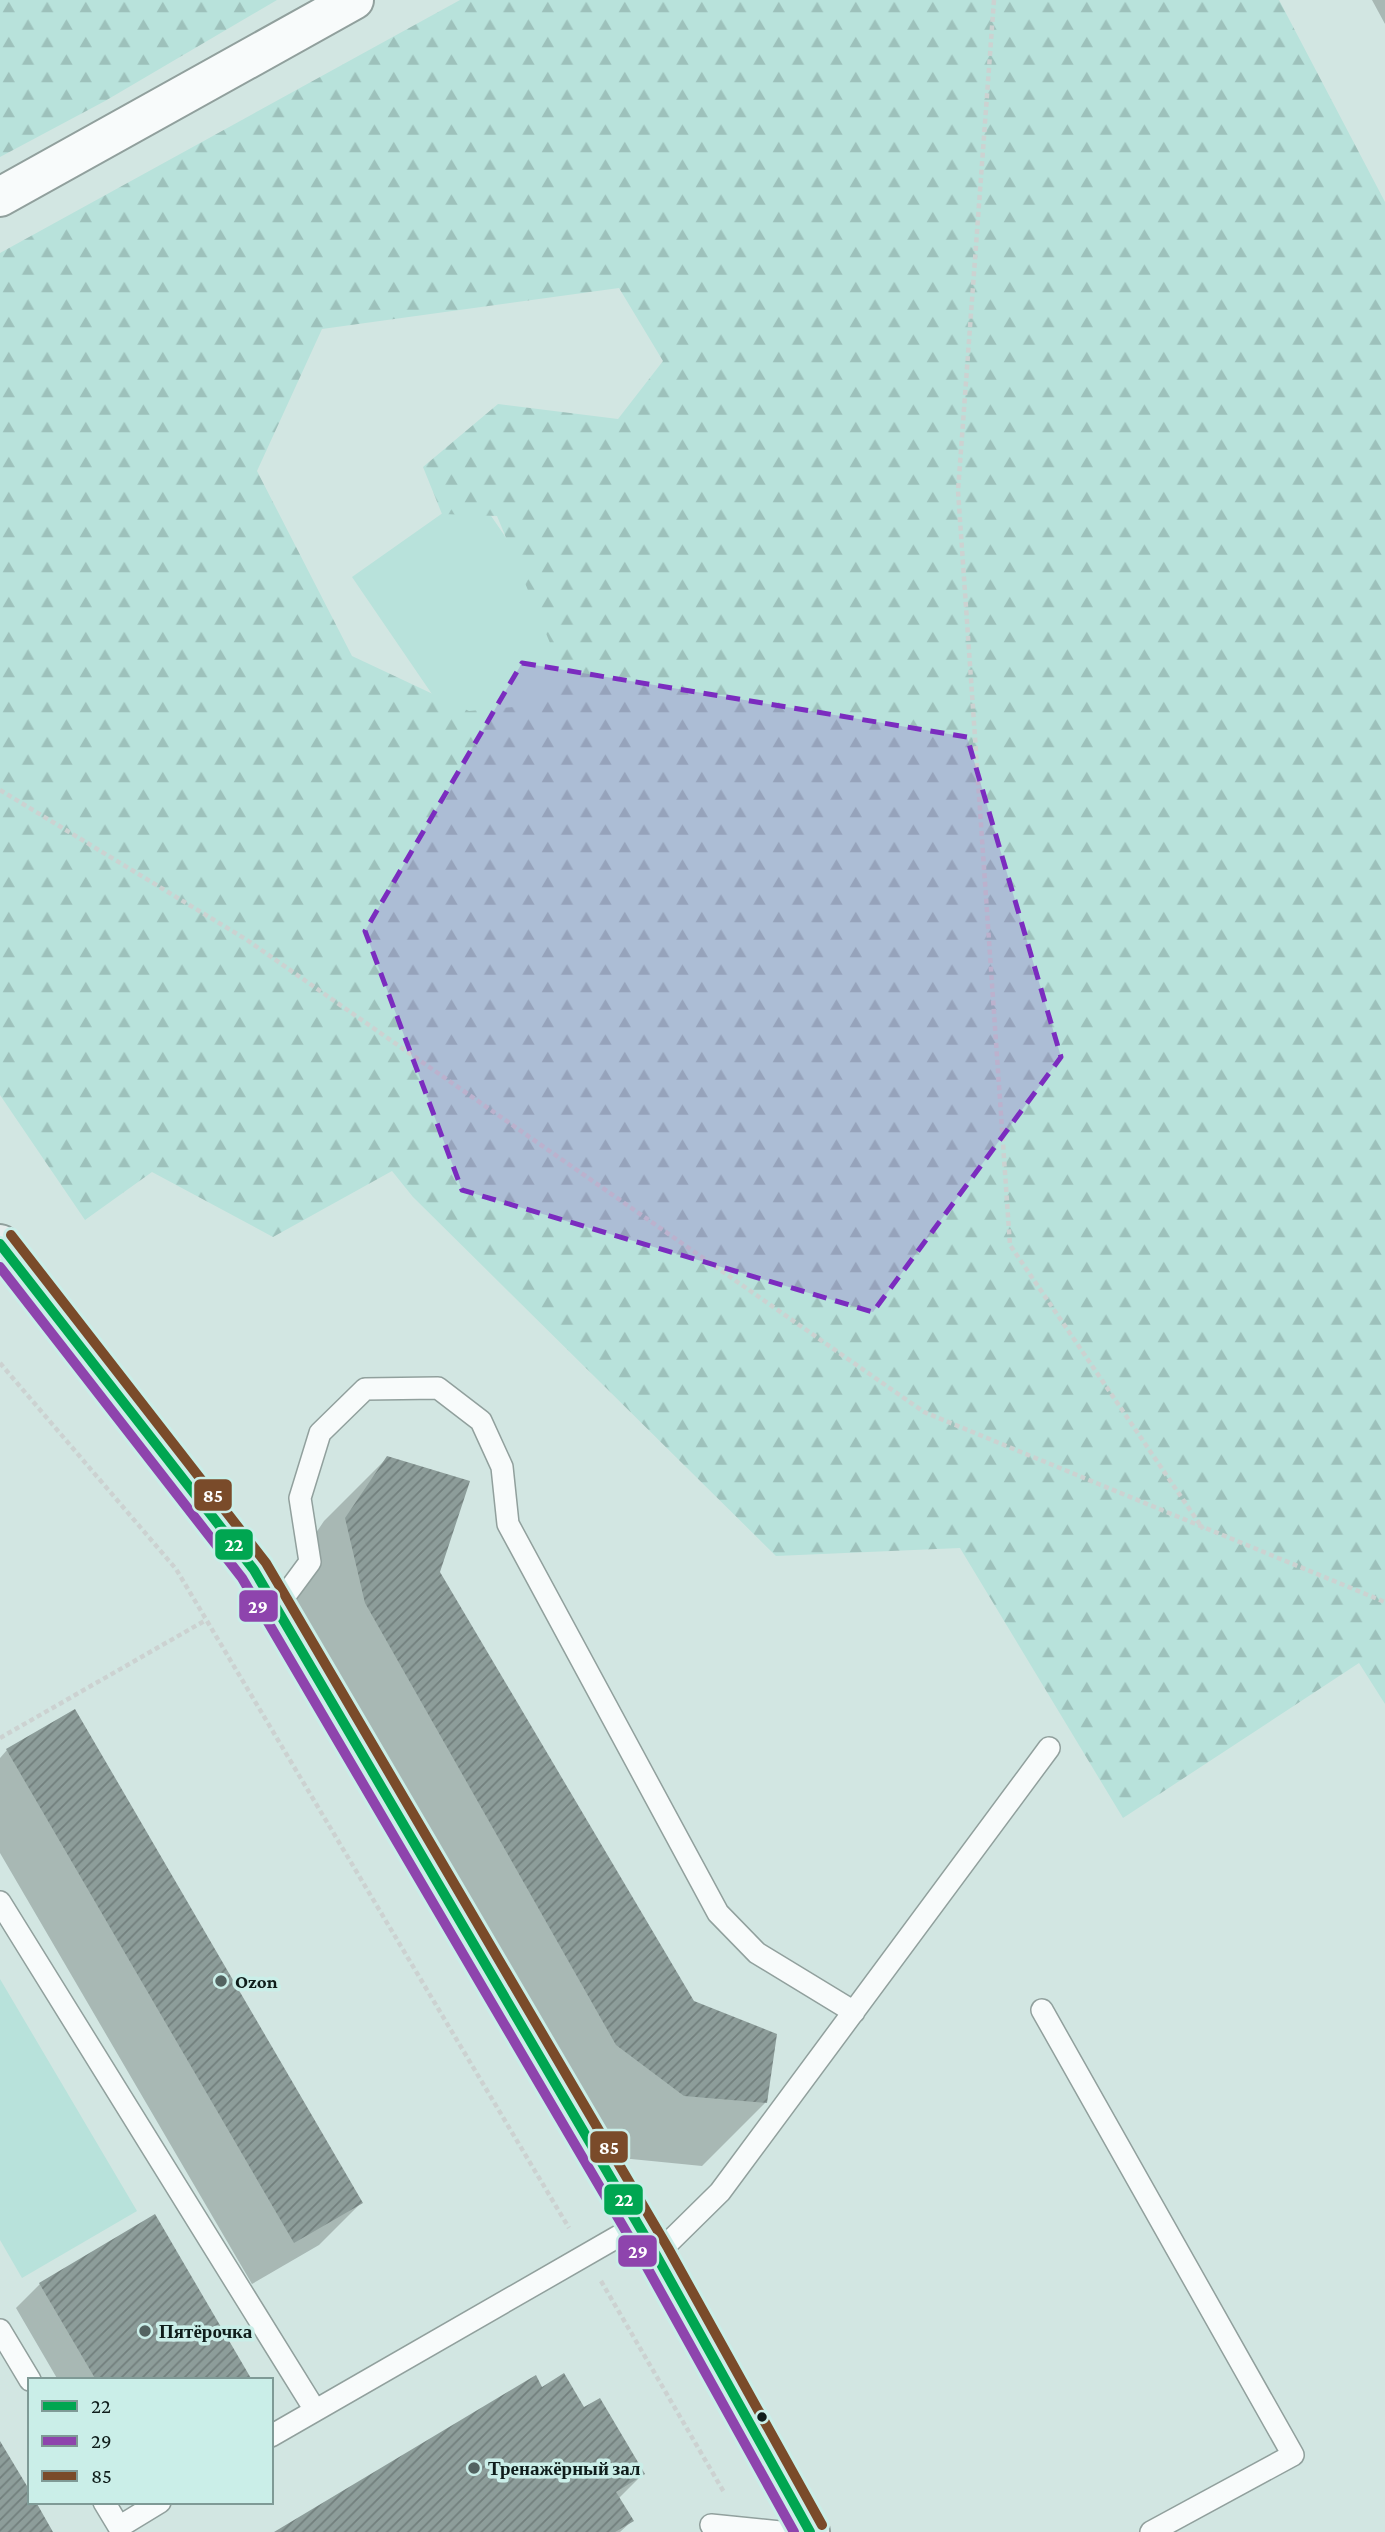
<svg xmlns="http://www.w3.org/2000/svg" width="1385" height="2532" font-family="'Crimson Pro',serif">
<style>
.grass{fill:#b8e2db}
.forest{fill:url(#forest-firs);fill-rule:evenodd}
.shadow{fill:#0003}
.building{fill:url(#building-hatch)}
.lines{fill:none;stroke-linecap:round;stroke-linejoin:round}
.service-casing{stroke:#91a09d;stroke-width:24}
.minor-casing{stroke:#91a09d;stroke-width:42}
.secondary-casing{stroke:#91a09d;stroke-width:42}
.path{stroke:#ccd2d1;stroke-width:4.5;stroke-dasharray:5 3.5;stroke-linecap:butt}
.service{stroke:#f8fbfb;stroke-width:21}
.minor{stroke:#f8fbfb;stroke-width:38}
.secondary{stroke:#e6edec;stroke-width:38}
.bus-1-casing{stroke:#caeee8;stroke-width:16}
.bus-2-casing{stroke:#caeee8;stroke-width:16}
.bus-3-casing{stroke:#caeee8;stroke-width:16}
.bus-1{stroke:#00a651;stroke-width:10}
.bus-2{stroke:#8e44ad;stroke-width:10}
.bus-3{stroke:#7a4b2a;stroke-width:10}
.marked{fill:#7b2cbf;fill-opacity:0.2;stroke:#7b2cbf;stroke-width:5;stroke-dasharray:14 9;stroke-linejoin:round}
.poi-dot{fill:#536361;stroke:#caeee8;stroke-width:2.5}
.bus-dot{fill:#0f1d1b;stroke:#caeee8;stroke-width:2.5}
.labels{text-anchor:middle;stroke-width:7;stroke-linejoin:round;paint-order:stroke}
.poi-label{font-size:19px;font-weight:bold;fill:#0f1d1b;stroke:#caeee8;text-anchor:start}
.line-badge{stroke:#caeee8;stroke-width:2.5}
.badge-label{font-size:19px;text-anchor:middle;font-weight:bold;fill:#fff}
</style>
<defs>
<pattern id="forest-firs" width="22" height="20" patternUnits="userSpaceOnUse" patternTransform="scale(1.75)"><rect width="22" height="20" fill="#b8e2db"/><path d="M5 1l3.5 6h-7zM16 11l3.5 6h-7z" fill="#9dc1bb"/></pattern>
<pattern id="building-hatch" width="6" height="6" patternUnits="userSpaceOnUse" patternTransform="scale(1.75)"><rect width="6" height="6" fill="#8d9d9a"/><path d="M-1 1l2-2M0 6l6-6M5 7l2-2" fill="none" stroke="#727f7d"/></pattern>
</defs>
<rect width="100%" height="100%" fill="#d2e6e2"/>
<path class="grass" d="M 474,491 L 615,697 L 492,782 L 352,577 Z
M 0,1979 L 137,2211 L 22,2278 L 0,2240 Z"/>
<path class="forest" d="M 0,0 L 277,0 L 105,101 L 0,157 Z
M 460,0 L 1279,0 L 1385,202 L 1385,1704 L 1359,1663 L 1123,1818 L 960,1548 L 776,1556 L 413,1197 L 392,1171 L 273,1237 L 152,1172 L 85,1220 L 0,1095 L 0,253 ZM 619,288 L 663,361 L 618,419 L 498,404 L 423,467 L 442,514 L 497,516 L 560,667 L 545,704 L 469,711 L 352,656 L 257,471 L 322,329 Z"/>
<path class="shadow" d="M 1372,0 L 1385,0 L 1385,24 Z
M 387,1458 L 438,1572 L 693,2002 L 765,2103 L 702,2166 L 621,2158 L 283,1582 L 324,1521 Z
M 7,1750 L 361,2203 L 319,2245 L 252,2284 L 0,1853 L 0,1758 Z
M 154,2217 L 250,2380 L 58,2380 L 16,2308 L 40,2284 Z
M 542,2389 L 584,2410 L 643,2474 L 618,2499 L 632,2521 L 620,2532 L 277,2532 Z"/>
<path class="building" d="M 387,1456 L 470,1481 L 440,1572 L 694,2001 L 777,2034 L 767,2103 L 684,2096 L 616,2045 L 365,1603 L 345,1518 Z
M 75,1709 L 363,2203 L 294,2243 L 6,1749 Z
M 155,2214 L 252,2380 L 96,2380 L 39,2283 Z
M 564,2373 L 584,2407 L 600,2398 L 645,2474 L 616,2492 L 634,2521 L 615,2532 L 274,2532 L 536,2375 L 542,2387 Z
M 0,2441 L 30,2491 L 30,2502 L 36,2502 L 53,2532 L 0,2532 Z"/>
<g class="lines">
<g class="service-casing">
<path id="service" d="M 276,1608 L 310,1562 L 300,1498 L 320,1433 L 365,1389 L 438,1388 L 481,1421 L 502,1467 L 508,1524 L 718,1913 L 757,1953 L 854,2012
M 0,1902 L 315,2410
M 1042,2010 L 1293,2455 L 1151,2532
M 656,2255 L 720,2192 L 1049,1748
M 0,2330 L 30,2380
M 271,2436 L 638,2225
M 104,2502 L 119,2527 L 160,2502
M 711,2525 L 780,2532"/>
</g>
<g class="minor-casing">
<path id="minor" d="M 0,197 L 354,0"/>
</g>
<g class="secondary-casing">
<path id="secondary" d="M 0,1244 L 254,1570 L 656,2255 L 810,2532"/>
</g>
<path class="path" d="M 994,0 L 958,491 L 1010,1245 L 1203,1529
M 0,790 L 247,940 L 924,1412 L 1385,1602
M 0,1363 L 176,1569 L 569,2228
M 0,1738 L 206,1620
M 601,2281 L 725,2494"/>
<use href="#service" class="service"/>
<use href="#minor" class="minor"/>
<use href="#secondary" class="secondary"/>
<g class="bus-1-casing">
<path id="bus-1" d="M 0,1244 L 254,1570 L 656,2255 L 810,2532"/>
</g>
<g class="bus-2-casing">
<path id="bus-2" d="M 0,1267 L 242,1578 L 644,2262 L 794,2532"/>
</g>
<g class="bus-3-casing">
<path id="bus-3" d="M 11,1235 L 266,1563 L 668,2248 L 822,2525"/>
</g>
<use href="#bus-1" class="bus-1"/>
<use href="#bus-2" class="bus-2"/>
<use href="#bus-3" class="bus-3"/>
</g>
<path class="marked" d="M 522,663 L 967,737 L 1061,1057 L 873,1312 L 462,1190 L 365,931 Z"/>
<g class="poi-dot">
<circle cx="221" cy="1981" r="7"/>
<circle cx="145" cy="2331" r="7"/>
<circle cx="474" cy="2468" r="7"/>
</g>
<circle class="bus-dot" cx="762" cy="2417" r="6"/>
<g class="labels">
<g class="poi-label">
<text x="235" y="1988">Ozon</text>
<text x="159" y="2338">Пятёрочка</text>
<text x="488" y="2475">Тренажёрный зал</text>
</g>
</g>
<g class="line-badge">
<rect x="193" y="1478" width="40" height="34" rx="7" fill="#7a4b2a"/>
<rect x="214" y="1528" width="40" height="33" rx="7" fill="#00a651"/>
<rect x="238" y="1589" width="41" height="34" rx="7" fill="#8e44ad"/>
<rect x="589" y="2130" width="40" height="34" rx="7" fill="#7a4b2a"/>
<rect x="603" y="2183" width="41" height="33" rx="7" fill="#00a651"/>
<rect x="617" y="2234" width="41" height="34" rx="7" fill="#8e44ad"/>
</g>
<g class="badge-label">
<text x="213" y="1502">85</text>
<text x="234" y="1551">22</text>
<text x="258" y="1613">29</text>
<text x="609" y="2154">85</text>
<text x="624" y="2206">22</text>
<text x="638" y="2258">29</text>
</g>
<rect x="28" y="2378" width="245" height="126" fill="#caeee8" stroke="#7f9a96" stroke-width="2"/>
<rect x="42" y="2401" width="35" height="10" fill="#00a651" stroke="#7f9a96" stroke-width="2"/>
<text x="91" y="2413" font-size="21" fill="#0f1d1b">22</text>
<rect x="42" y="2436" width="35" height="10" fill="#8e44ad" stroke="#7f9a96" stroke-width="2"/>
<text x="91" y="2448" font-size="21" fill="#0f1d1b">29</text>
<rect x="42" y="2471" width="35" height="10" fill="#7a4b2a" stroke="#7f9a96" stroke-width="2"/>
<text x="91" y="2483" font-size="21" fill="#0f1d1b">85</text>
</svg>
